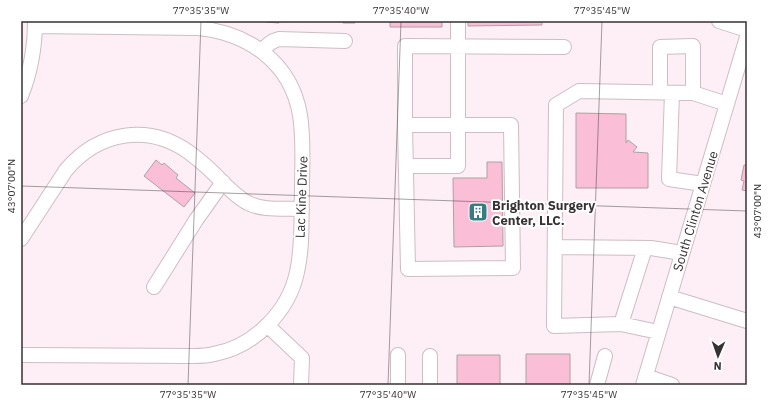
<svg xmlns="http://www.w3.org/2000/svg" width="768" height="406" font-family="'IBM Plex Sans',sans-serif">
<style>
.building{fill:#fabed7;stroke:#b0a0a6}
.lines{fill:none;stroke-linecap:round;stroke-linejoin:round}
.minor-casing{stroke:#cebdc4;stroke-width:16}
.minor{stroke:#fff;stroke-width:14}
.ticks{fill:none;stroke:#373133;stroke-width:1;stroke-opacity:0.45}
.labels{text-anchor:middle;stroke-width:4;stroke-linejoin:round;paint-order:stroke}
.street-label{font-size:13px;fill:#373133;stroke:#fff}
.poi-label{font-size:13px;font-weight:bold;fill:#373133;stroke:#fff;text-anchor:start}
.neatline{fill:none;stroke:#373133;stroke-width:1.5}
.ticks-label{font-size:10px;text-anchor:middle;fill:#373133}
</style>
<rect width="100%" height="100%" fill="#fdeff5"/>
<path class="building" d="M 266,21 L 279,21 L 279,23 L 266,22 Z
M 342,21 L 355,21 L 355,23 L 343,23 Z
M 390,21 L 442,21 L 442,27 L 390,27 Z
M 468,21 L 542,21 L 542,25 L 468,26 Z
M 576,113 L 626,114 L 626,143 L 628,140 L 637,147 L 633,152 L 648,153 L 648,188 L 576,188 Z
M 156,160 L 162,165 L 164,163 L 178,175 L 176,178 L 195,193 L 184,207 L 144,176 Z
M 487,162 L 502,162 L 503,246 L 454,247 L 453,178 L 487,178 Z
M 744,165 L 747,165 L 747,191 L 742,190 L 744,181 L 741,180 Z
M 526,354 L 570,354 L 570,385 L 526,385 Z
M 457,355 L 500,355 L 500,385 L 457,385 Z"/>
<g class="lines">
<g class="minor-casing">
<path id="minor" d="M 719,21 L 747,30
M 262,51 C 267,45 271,41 279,39 L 345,41
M 660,92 L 660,47 L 693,46 L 693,93
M 672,93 L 669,179 L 703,184
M 21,96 C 31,71 35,48 35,21
M 405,125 L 511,125 L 513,268 L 408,269 Z
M 405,125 L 405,46 L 564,47
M 406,166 L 458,166 L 458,21
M 21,239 L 66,170 C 99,131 149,123 190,153 C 202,162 214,173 224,184 C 232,191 238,198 248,203 C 263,211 285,208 302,209
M 555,247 L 651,248 L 682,253
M 154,287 L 196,220 L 223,182
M 669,297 L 747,321
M 621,324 L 645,248
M 267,325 L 302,358 L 301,385
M 658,332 L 621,324 L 554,326 L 556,105 L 579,91 L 693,93 L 727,104
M 21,355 L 193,356 C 200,356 207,356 214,354 C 254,347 289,311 297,272 C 303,246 301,217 302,190 C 302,165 304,140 300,115 C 291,62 248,33 198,28 L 35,26
M 646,376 L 672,385
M 398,385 L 398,355
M 430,385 L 430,356
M 597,385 L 605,356
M 643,385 L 747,37"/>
</g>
<use href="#minor" class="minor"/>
</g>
<path class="ticks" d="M 21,186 L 747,211M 188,385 L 201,21M 388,385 L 401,21M 589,385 L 602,21"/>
<defs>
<g id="building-square" transform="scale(1)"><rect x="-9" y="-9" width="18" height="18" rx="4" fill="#357d82" stroke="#fff"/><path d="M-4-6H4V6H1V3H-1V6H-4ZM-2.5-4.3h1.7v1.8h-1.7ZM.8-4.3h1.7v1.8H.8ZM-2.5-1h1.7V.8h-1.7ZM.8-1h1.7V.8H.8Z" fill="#fff"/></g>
</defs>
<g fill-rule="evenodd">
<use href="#building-square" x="478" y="212"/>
</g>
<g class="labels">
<g class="street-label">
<text transform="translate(301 197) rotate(-88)" y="5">Lac Kine Drive</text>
<text transform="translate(695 211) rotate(-73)" y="5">South Clinton Avenue</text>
</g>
<g class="poi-label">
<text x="492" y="210">Brighton Surgery<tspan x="492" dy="15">Center, LLC.</tspan></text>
</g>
</g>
<rect width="768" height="406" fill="none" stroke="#ffffff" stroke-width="44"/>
<g transform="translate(718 356) rotate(182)" stroke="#ffffff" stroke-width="3" paint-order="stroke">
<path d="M0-3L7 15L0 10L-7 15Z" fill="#373133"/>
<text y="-6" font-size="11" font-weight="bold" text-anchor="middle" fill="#373133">N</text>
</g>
<rect x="22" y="22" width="724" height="362" class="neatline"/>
<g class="ticks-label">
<text x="201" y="14">77°35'35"W</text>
<text x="401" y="14">77°35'40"W</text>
<text x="602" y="14">77°35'45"W</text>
<text transform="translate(11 186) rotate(-90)" y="4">43°07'00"N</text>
<text transform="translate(757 211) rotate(-90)" y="4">43°07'00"N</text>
<text x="188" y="398">77°35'35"W</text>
<text x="388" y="398">77°35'40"W</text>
<text x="589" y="398">77°35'45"W</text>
</g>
</svg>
